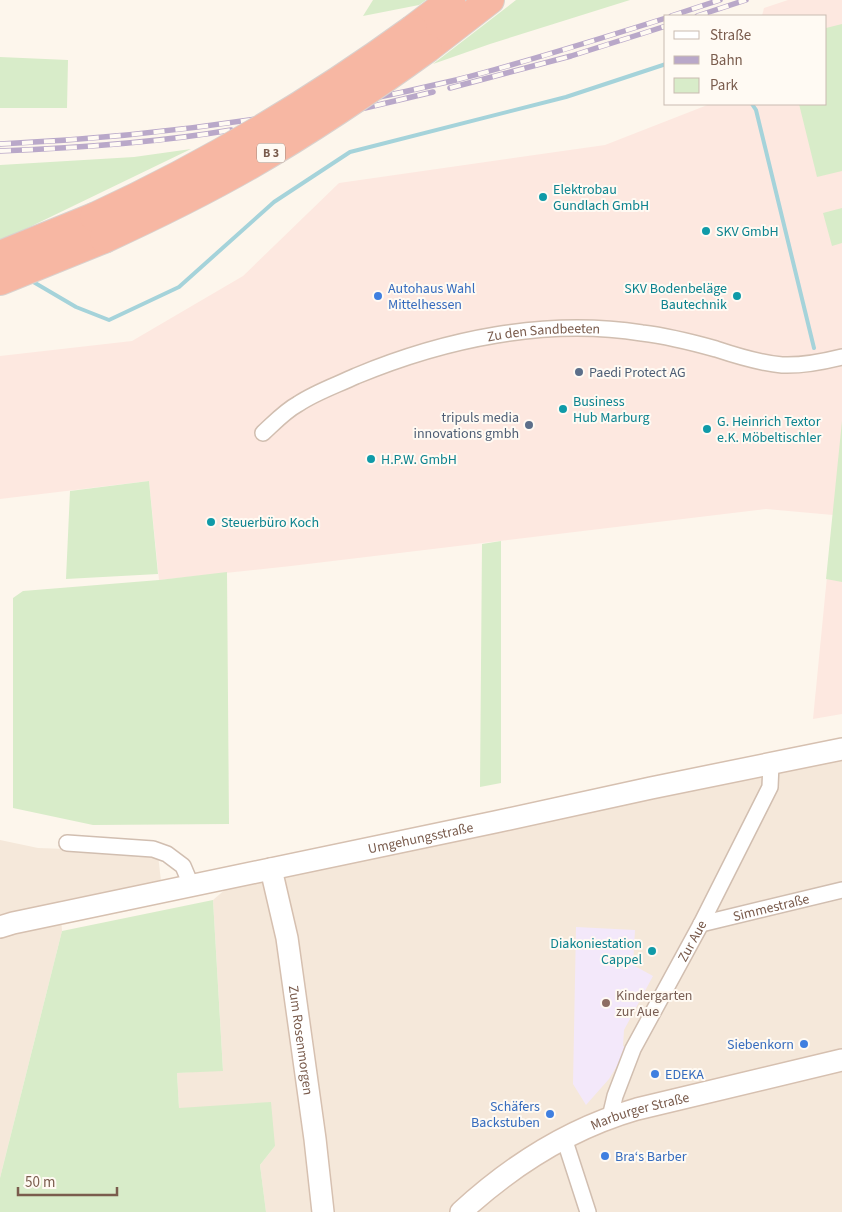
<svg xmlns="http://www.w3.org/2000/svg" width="842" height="1212" font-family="'Source Sans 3',sans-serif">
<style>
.residential{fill:#f5e8da}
.commercial{fill:#fde8e0}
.education{fill:#f3e8fa}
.green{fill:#d8ecc9}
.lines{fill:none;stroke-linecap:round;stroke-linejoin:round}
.stream{stroke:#a5d3da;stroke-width:4}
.street-casing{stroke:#d1beb0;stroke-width:18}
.secondary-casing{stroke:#d6c0b0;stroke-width:24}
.highway-casing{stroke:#dad1cd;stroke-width:30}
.street{stroke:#fff;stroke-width:15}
.secondary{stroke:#fff;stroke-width:21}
.highway{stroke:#f7b7a3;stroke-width:28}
.rail-casing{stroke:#b9a8c9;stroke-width:5.5}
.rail{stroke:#fffaf3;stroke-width:4;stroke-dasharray:11;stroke-linecap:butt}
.highway-bridge-casing{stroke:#dad1cd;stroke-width:30;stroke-linecap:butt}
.highway-bridge{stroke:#f7b7a3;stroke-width:28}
.culture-dot{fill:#0f9aa8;stroke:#fffaf3;stroke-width:2}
.shop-dot{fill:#3f7fe0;stroke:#fffaf3;stroke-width:2}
.service-dot{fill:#5c6f8a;stroke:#fffaf3;stroke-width:2}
.education-dot{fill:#8d6e63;stroke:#fffaf3;stroke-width:2}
.labels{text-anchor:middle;stroke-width:4;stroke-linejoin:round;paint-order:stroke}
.shield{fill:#fffaf3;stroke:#a28b7f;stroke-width:1}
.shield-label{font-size:12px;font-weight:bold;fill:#7a5c4d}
.culture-label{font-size:14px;fill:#0d838f;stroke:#fffaf3;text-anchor:start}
.shop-label{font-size:14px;fill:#366cbe;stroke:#fffaf3;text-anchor:start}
.street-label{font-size:14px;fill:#7a5c4d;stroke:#fffaf3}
.service-label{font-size:14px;fill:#4e5e75;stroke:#fffaf3;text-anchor:start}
.education-label{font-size:14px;fill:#785e54;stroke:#fffaf3;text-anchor:start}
</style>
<rect width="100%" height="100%" fill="#fdf6ec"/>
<path class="residential" d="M 842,759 L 842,1212 L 266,1212 L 260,1165 L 275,1146 L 179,1109 L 177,1073 L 223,1070 L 213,900 L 227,888 L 282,872 Z
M 0,840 L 38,848 L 95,850 L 158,855 L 161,881 L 60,901 L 62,931 L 0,1178 Z"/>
<path class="commercial" d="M 788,0 L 842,0 L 842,714 L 813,719 L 833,515 L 766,509 L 291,566 L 159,580 L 149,481 L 0,499 L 0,356 L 132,341 L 243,276 L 339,183 L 605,145 L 710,104 L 826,104 L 826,16 L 762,16 L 764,8 Z"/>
<path class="education" d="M 576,927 L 635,930 L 633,965 L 653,976 L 624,1030 L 623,1046 L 628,1048 L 609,1079 L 586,1105 L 573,1084 Z"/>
<path class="green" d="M 373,0 L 426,0 L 419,5 L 363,16 Z
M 516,0 L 630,0 L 490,44 L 433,64 Z
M 842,24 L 842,171 L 817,177 L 799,104 L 826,104 L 826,28 Z
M 0,57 L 68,60 L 67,108 L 0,108 Z
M 191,149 L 9,237 L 0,240 L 0,165 L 134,157 Z
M 842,208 L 842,243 L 832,246 L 823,213 Z
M 842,421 L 842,582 L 826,579 Z
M 149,481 L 158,574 L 66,579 L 70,491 Z
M 501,541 L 501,783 L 480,787 L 482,544 Z
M 227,572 L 229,824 L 93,825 L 13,808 L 13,598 L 23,591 L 159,580 Z
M 213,900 L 223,1071 L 177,1073 L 179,1108 L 271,1102 L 275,1146 L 260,1165 L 266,1212 L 0,1212 L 0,1178 L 62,931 Z"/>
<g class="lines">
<path class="stream" d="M 752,104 L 756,110 L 814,348
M 30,280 L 76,307 L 109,320 L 179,287 L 274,202 L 350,152 L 566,97 L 666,64"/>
<g class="street-casing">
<g id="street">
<path id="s1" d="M 263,433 C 274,423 285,411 298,404 C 316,392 337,385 356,376 C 445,339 545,318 642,333 C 667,336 691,342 716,349 C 737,356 759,363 782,365 C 803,366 822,362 842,357"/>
<path d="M 67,843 L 153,849 L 167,854 L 183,866 L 191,885"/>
<path id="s2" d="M 701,924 L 842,890"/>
<path id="s3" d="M 610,1117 L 615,1096 L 633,1049 L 701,924 L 770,787 L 771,764"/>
<path d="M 564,1138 L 588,1212"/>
</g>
</g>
<g class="secondary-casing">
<g id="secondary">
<path id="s4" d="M 271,869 L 287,938 L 315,1139 L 323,1212"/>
<path id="s5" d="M 0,927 L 13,923 L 495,822 L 651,788 L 842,749"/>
<path id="s6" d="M 461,1212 C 511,1166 571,1128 637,1109 L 842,1060"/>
</g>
</g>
<g class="highway-casing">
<path id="highway" d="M 413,29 L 451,0
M 428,48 L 490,0
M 0,255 L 94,217
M 0,281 L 104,239"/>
</g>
<use href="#street" class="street"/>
<use href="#secondary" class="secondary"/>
<use href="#highway" class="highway"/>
<g class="rail-casing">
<path id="rail" d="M 671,16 L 720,0
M 697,16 L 746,0
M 450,88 L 571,56 L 666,26
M 288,121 L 365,108 L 433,92
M 0,144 C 153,137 306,116 456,80 C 526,62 596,40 666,18
M 0,151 C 77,148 155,143 231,130"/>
</g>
<use href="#rail" class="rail"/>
<g class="highway-bridge-casing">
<path id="highway-bridge" d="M 94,217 C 209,164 311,103 413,29
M 104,239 C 154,216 203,192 250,165 C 312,129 370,90 428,48"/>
</g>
<use href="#highway-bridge" class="highway-bridge"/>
</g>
<g class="culture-dot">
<circle cx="543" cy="197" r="5"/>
<circle cx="706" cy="231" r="5"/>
<circle cx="737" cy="296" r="5"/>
<circle cx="563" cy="409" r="5"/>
<circle cx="707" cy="429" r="5"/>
<circle cx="371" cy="459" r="5"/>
<circle cx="211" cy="522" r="5"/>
<circle cx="652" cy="951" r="5"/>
</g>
<g class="shop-dot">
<circle cx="378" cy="296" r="5"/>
<circle cx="804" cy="1044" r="5"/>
<circle cx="655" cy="1074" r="5"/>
<circle cx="550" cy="1114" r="5"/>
<circle cx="605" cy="1156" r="5"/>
</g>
<g class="service-dot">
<circle cx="579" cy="372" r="5"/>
<circle cx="529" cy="425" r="5"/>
</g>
<circle class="education-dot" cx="606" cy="1003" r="5"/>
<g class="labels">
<rect class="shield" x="257" y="143.5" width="28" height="19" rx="4"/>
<g class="shield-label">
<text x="271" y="157">B 3</text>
</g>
<g class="culture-label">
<text x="553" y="194">Elektrobau<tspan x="553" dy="16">Gundlach GmbH</tspan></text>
<text x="716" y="236">SKV GmbH</text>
<text x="727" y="293" text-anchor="end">SKV Bodenbeläge<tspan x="727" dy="16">Bautechnik</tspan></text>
<text x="573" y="406">Business<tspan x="573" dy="16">Hub Marburg</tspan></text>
<text x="717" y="426">G. Heinrich Textor<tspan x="717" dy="16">e.K. Möbeltischler</tspan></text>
<text x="381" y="464">H.P.W. GmbH</text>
<text x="221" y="527">Steuerbüro Koch</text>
<text x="642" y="948" text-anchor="end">Diakoniestation<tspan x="642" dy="16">Cappel</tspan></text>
</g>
<g class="shop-label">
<text x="388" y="293">Autohaus Wahl<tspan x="388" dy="16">Mittelhessen</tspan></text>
<text x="794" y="1049" text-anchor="end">Siebenkorn</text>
<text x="665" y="1079">EDEKA</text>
<text x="540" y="1111" text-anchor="end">Schäfers<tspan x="540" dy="16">Backstuben</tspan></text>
<text x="615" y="1161">Bra‘s Barber</text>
</g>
<g class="street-label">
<text dy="5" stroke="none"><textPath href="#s1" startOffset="304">Zu den Sandbeeten</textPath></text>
<text dy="5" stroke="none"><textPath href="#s5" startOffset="430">Umgehungsstraße</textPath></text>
<text dy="5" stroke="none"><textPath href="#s2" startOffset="72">Simmestraße</textPath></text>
<text dy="5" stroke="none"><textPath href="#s3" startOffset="195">Zur Aue</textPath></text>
<text dy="5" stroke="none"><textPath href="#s4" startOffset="174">Zum Rosenmorgen</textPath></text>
<text dy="5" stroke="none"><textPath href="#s6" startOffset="208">Marburger Straße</textPath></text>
</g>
<g class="service-label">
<text x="589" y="377">Paedi Protect AG</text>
<text x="519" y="422" text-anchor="end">tripuls media<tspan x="519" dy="16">innovations gmbh</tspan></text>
</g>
<g class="education-label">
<text x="616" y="1000">Kindergarten<tspan x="616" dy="16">zur Aue</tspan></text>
</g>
</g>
<rect x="664" y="15" width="162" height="90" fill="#fffaf3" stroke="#cabbb1"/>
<rect x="674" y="31" width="25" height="8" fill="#ffffff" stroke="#cabbb1"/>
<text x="710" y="40" font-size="15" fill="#7a5c4d">Straße</text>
<rect x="674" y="56" width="25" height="8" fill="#b9a8c9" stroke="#cabbb1"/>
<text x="710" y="65" font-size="15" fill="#7a5c4d">Bahn</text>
<rect x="674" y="78" width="25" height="15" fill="#d8ecc9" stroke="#cabbb1"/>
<text x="710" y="90" font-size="15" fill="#7a5c4d">Park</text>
<path d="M18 1187v8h99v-8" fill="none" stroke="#7a5c4d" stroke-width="2.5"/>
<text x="25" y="1187" font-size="15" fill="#7a5c4d" stroke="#fffaf3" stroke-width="4" paint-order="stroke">50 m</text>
</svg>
